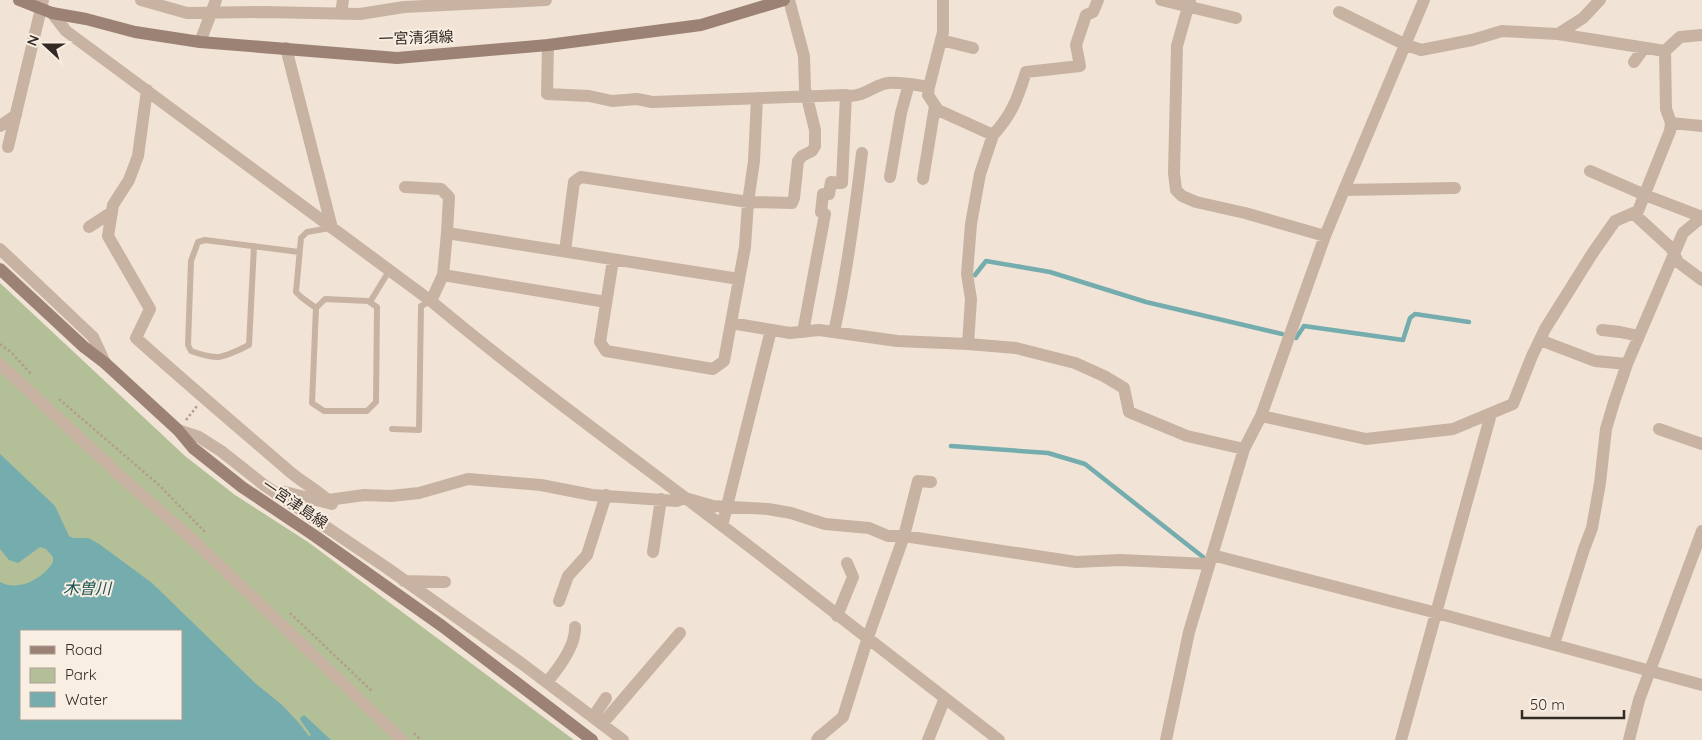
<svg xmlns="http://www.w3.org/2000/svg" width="1702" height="740" font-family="Quicksand,'Noto Sans JP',sans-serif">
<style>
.green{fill:#b2bf97}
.water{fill:#75acae;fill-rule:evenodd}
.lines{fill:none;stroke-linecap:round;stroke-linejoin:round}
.stream{stroke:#75acae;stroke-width:4.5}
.path{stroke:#b49d8d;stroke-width:2.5;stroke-dasharray:2.5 2.5;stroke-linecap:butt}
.lane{stroke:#c8b3a3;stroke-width:6}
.street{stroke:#c8b3a3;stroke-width:12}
.secondary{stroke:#9c8274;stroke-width:12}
.labels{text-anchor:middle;stroke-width:4;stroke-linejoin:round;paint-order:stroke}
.street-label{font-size:15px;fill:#332925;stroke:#f9eee2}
.water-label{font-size:16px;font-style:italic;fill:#1b5154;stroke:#f9eee2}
</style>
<rect width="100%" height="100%" fill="#f1e4d6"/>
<path class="green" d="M 0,283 L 185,456 L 235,495 L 308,542 L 574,740 L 290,740 L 181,631 L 73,546 L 0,466 Z
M 38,544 L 68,554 L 30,589 L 0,586 L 0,547 Z"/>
<path class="water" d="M 0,454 L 55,506 L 69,536 L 73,538 L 88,538 L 99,544 L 152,583 L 255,683 L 282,705 L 299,723 L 309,736 L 311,735 L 301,721 L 300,718 L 304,715 L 331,740 L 0,740 L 0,582 C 18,592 43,579 53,562 L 53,557 L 46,549 L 40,547 L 18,563 L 9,560 L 0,549 ZM 21,631 L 181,631 L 181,719 L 21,719 Z"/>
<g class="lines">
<path class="stream" d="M 975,275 L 986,261 L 1050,272 L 1146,302 L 1282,334
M 1296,338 L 1304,326 L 1403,340 L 1410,318 L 1415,314 L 1469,322
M 951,446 L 1048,453 L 1085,464 L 1203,557"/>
<path class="path" d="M 0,344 L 11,352 L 31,374
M 59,399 L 159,485 L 205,532
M 186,420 L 197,406
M 290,613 L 373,692
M 414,733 L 421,740"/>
<path class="lane" d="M 254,246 L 249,345 C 223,358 218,361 191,351 L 188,345 L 191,261 L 198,242 L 205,240 L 299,252
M 325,299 L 368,301 L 377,307 L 376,402 L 367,411 L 324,411 L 312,403 L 316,308 Z
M 370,302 L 389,271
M 316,308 L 301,297 L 296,292 L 301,238 L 307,232 L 330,228
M 392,429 L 419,430 L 421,306 L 431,301"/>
<path class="street" d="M 141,0 L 187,13 L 264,12 L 360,14 L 404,7 L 546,0
M 943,0 L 943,32 L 929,87 L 928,95 L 938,110 L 993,135 L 980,174 L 971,224 L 967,274 L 971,299 L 968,344
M 1161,0 L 1236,18
M 1190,0 L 1177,46 L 1174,173 L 1176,190 L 1182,196 L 1196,202 L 1245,213 L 1325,236
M 1339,12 L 1404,44 L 1421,50 L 1472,40 L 1502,31 L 1558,34 L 1665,51 L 1680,37 L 1702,35
M 52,13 L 66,31 L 431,301 C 535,388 646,467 754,550 C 836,613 917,677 999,740
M 341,14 L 343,0
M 1558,34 L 1583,18 L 1600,0
M 941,40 L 973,48
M 200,42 L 216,0
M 548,45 L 547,94 L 589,96 L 612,101 L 637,99 L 652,102 L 846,95 C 862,99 873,85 888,83 C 901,82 916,85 929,87
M 286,48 L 332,228
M 1634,62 L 1644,48
M 147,90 L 138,156 L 129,180 L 113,205 L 108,236 L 150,309 L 136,338 C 186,383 238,427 289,471 C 303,483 319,491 332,504 L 285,492 L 277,494
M 1671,123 L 1702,126
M 0,126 L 16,115
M 993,135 C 1012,115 1018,97 1026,72 L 1080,66 L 1076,45 L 1086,15 L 1093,12 L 1098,0
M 8,147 L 43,0
M 1590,171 L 1645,195 L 1702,217
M 890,177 L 901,113 L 909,84
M 923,179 L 935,106
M 405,187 L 441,189 L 449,197 L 447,233
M 1344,190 L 1455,188
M 1633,213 L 1671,248 L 1678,262 L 1702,280
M 89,227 L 112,212
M 0,249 L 93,337 L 105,363
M 565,251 L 574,182 L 581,177 L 748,202 L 792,203 L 794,198 L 798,161 L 802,156 L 812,151 L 815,146 L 815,130 L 805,89 L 804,56 L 789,0
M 613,260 L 600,342 L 606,351 L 713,369 L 724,361 L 745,247 L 748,202 L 754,161 L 757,98
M 443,275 L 606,302
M 431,301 L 443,275 L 447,233 L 739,279
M 731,323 L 790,333 L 819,330 L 897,341 L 968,344 L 1016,348 L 1075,363 L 1104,376 L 1124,388 L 1129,412 L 1187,436 L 1244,449
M 1602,330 L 1620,332 L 1639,336
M 803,332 L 825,214 L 821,212 L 823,194 L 829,194 L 831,182 L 842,183 L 846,95
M 834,332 C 847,273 855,213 862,153
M 1540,340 L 1595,361 L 1627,364
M 0,364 L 126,481 L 193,540 L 402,740
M 1261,416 L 1366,439 L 1453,429 L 1513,404 L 1532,356 L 1545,329 L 1592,254 L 1615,221 L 1638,211 L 1670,131 L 1671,123 L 1666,109 L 1665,51
M 1659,429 L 1702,444
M 178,430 L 199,437 L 221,451 L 264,485 L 387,568 L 521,663 L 623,740
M 328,500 L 364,495 L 391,496 L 419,493 L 468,479 L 541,485 L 592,495 L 677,501 L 685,498 L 713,506 L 768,509 L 791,513 L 825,524 L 869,528 L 888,536 L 904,536 L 1076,562 L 1120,560 L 1209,564
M 722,526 L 771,330
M 653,552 L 661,499
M 1212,555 L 1437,613 L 1702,685
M 404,581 L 445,582
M 559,601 L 568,576 L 587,555 L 606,495
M 837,616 L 853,577 L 847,563
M 1554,644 L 1584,549 L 1592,528 L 1600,483 L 1606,429 L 1614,402 L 1627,364 L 1683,233 L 1702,217
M 547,682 C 558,669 576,645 575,627
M 593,717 L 606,698
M 602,724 L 680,633
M 817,740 L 819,737 L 843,717 L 868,637 L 904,536 L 918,481 L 931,482
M 928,740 L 945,698
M 1166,740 L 1189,632 L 1244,449 L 1261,416 L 1325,236 L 1344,190 L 1424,0
M 1401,740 L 1491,414
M 1629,740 L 1639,700 L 1702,531"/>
<path class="secondary" d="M 19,0 L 52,13 L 86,19 L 135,32 L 200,42 L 397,58 L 548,45 L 701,25 L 784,0
M 0,269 L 84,347 L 105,363 L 178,430 L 193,448 L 242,487 L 315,536 L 442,626 L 592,740"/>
</g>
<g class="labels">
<g class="street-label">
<text transform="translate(416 38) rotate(-2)" y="5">一宮清須線</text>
<text transform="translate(295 504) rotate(34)" y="5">一宮津島線</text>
</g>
<g class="water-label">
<text x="87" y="594">木曽川</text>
</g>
</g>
<rect x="20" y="630" width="162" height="90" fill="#f9eee2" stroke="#aa9f96"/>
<rect x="30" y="646" width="25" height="8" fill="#9c8274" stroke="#aa9f96"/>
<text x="65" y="655" font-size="15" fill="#332925">Road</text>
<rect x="30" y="668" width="25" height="15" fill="#b2bf97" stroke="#aa9f96"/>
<text x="65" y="680" font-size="15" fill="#332925">Park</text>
<rect x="30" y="692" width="25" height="15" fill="#75acae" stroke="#aa9f96"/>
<text x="65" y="705" font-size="15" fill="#332925">Water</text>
<g transform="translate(45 45) rotate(291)" stroke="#f9eee2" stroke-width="4" paint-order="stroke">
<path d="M0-4L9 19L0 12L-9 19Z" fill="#332925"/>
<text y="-8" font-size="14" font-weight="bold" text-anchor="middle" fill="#332925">N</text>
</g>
<path d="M1522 710v8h102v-8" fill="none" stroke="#332925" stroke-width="2.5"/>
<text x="1530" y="710" font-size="15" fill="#332925" stroke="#f9eee2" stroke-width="4" paint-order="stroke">50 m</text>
</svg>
